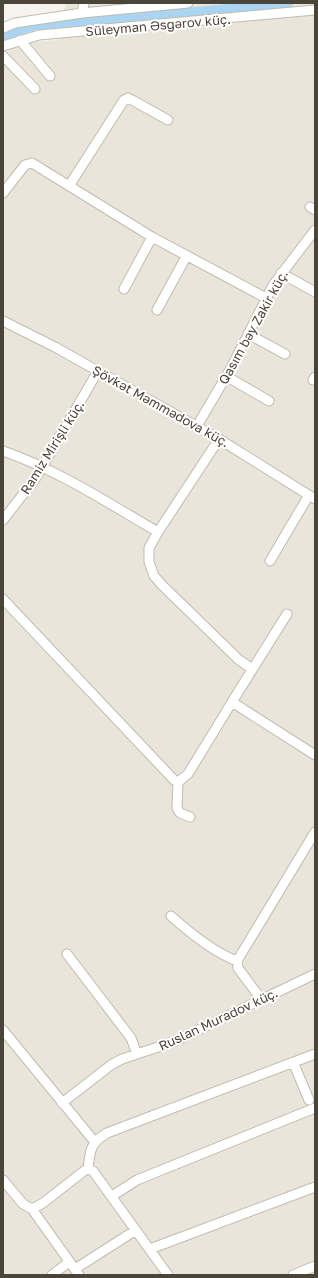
<svg xmlns="http://www.w3.org/2000/svg" width="318" height="1278" font-family="'Golos Text',sans-serif">
<style>
.residential{fill:#eae5da}
.lines{fill:none;stroke-linecap:round;stroke-linejoin:round}
.canal{stroke:#a9d4f2;stroke-width:9}
.street-casing{stroke:#c2bbae;stroke-width:11}
.street{stroke:#fff;stroke-width:9}
.labels{text-anchor:middle;stroke-width:4;stroke-linejoin:round;paint-order:stroke}
.street-label{font-size:13px;fill:#4b4439;stroke:#fff}
</style>
<rect width="100%" height="100%" fill="#f6f3ec"/>
<path class="residential" d="M 66,3 L 315,3 L 315,1275 L 3,1275 L 3,53 L 29,42 L 57,40 Z"/>
<g class="lines">
<path class="canal" d="M 3,36 L 33,26 L 289,3"/>
<g class="street-casing">
<path id="street" d="M 82,13 L 84,3
M 3,28 L 15,23 L 82,13 L 188,3
M 20,40 L 50,76
M 3,46 L 39,35 L 315,10
M 3,56 L 35,89
M 69,186 L 124,100 L 128,98 L 132,100 L 168,120
M 3,193 L 25,165 L 32,163 L 152,237 L 266,298
M 310,207 L 315,210
M 281,273 L 315,292
M 124,289 L 152,237
M 157,310 L 186,257
M 3,321 L 55,347 L 219,439 L 315,499
M 248,334 L 285,354
M 226,376 L 269,401
M 313,380 L 315,377
M 197,426 L 231,368 L 273,285 L 315,230
M 219,439 L 158,532 L 149,548 L 149,562 L 154,576 L 162,585 L 238,659 L 252,669
M 3,451 C 58,470 108,503 158,532
M 3,520 L 35,479 L 98,371
M 270,561 L 309,495
M 3,599 L 174,780 L 178,782 L 188,774 L 232,702 L 315,755
M 232,702 L 287,614
M 178,782 L 177,808 L 180,813 L 190,817
M 171,916 C 190,933 213,952 237,961
M 67,954 L 131,1038 L 137,1054
M 261,999 L 238,968 L 237,961 L 315,832
M 3,1030 L 94,1141
M 293,1062 L 309,1100
M 62,1103 L 111,1065 L 122,1059 L 173,1042 L 315,974
M 88,1169 C 90,1151 90,1143 107,1133 L 315,1054
M 3,1180 L 23,1204 L 32,1209 L 43,1203 L 84,1171 L 88,1169 L 93,1171 L 168,1275
M 112,1196 L 137,1180 L 315,1108
M 32,1209 L 79,1275
M 150,1249 L 315,1187
M 75,1269 L 136,1230
M 52,1275 L 69,1262
M 293,1275 L 315,1266"/>
</g>
<use href="#street" class="street"/>
</g>
<g class="labels">
<g class="street-label">
<text transform="translate(158 25) rotate(-5)" y="5">Süleyman Əsgərov küç.</text>
<text transform="translate(253 327) rotate(-61)" y="5">Qasım bəy Zakir küç.</text>
<text transform="translate(161 406) rotate(29)" y="5">Şövkət Məmmədova küç.</text>
<text transform="translate(52 447) rotate(-58)" y="5">Ramiz Mirişli küç.</text>
<text transform="translate(218 1019) rotate(-25)" y="5">Ruslan Muradov küç.</text>
</g>
</g>
<rect width="318" height="1278" fill="none" stroke="#4b4439" stroke-width="8"/>
</svg>
